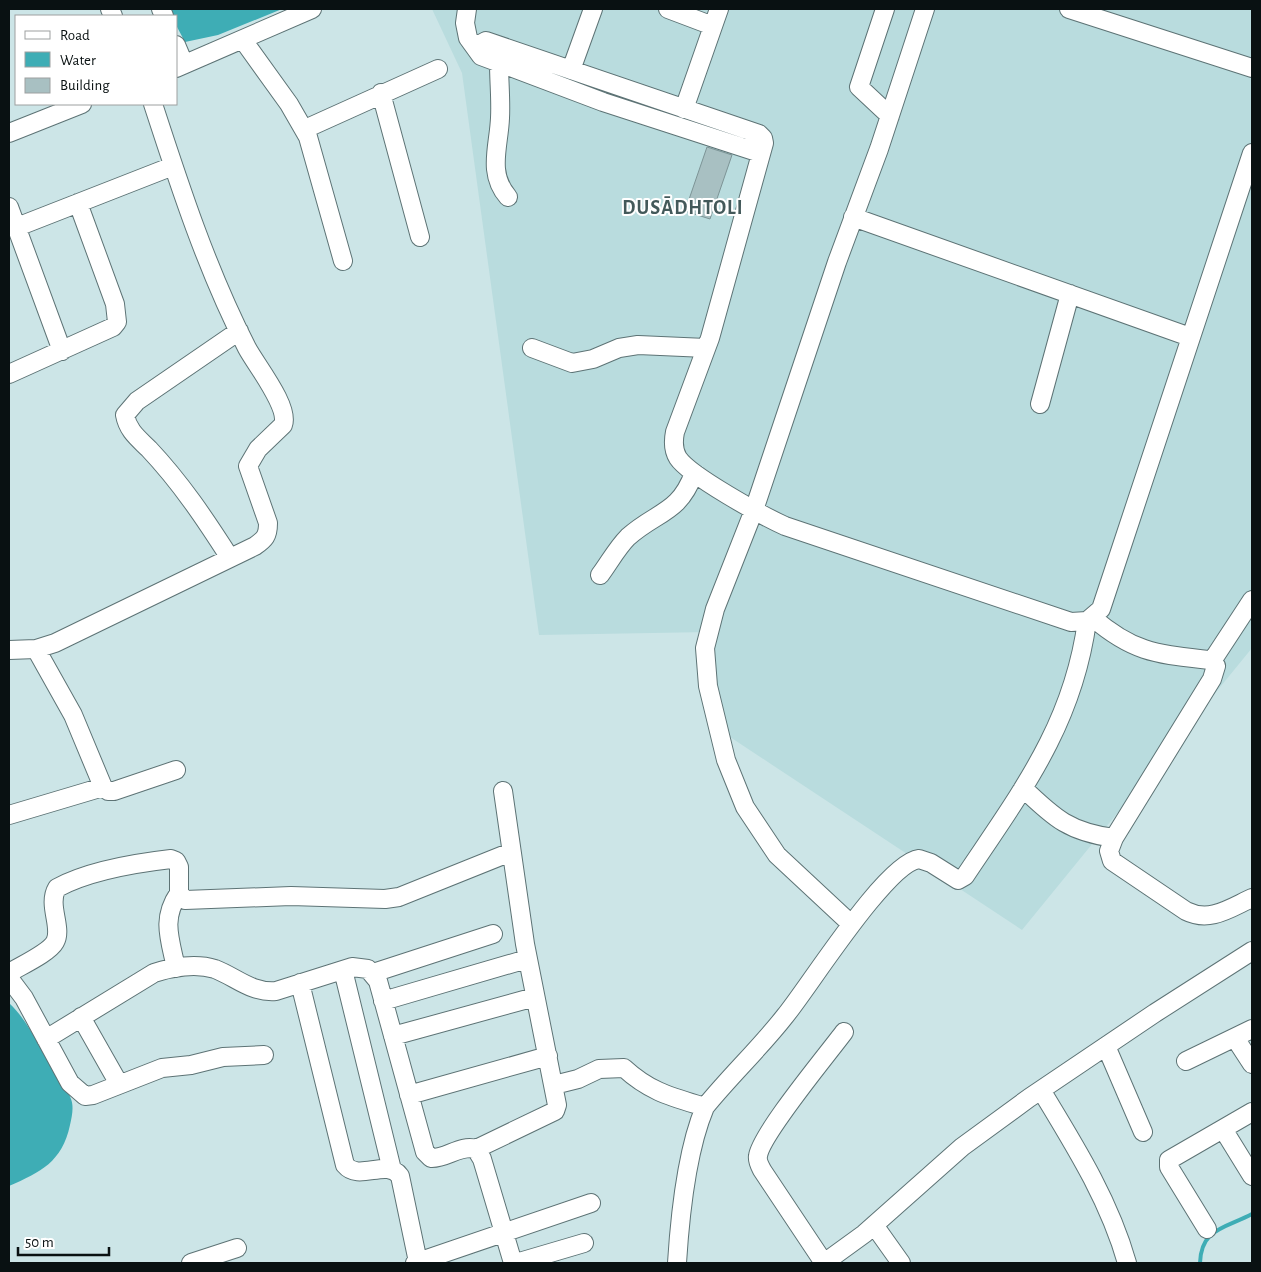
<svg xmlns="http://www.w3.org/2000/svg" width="1261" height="1272" font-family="'Alegreya Sans',sans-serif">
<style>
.built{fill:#b9dcde}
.water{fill:#3eadb5}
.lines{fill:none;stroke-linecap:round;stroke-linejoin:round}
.stream{stroke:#3eadb5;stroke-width:4}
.building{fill:#a8c0c2;stroke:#7d9496}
.minor-casing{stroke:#5d7375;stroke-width:20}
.minor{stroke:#fff;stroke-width:18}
.labels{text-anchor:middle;stroke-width:4;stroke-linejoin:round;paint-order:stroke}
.district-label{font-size:20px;font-weight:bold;letter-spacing:1px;fill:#43595a;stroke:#fff}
</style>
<rect width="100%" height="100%" fill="#cce5e7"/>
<path class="built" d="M 432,9 L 1252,9 L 1252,648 L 1022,930 L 724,733 L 709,632 L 539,635 L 462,73 Z"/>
<path class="water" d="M 169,9 L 282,9 L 218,35 L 185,42 L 176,25 L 176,16 L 172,16 Z
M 9,1003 C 26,1019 35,1039 48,1059 C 55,1071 66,1085 71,1099 C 74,1107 72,1116 70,1125 C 62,1162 41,1172 9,1186 Z"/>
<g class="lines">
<path class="stream" d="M 1200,1263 C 1201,1228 1226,1228 1252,1214"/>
</g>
<path class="building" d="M 707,147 L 732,155 L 710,219 L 685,211 Z"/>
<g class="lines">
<g class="minor-casing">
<path id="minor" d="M 110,9 L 113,16
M 161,9 L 164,16
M 467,9 L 465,23 L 468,38 L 481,56 L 603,102 L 760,153
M 668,9 L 713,26
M 885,9 L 859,87 L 890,116
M 1069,9 L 1252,68
M 243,40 L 289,104 L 308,137 L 343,261
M 176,45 L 184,64
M 475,47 L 486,41 L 759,134 L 763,138 L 764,143 L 710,338 L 675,432 C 673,442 673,450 678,458 C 690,476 763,516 785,526 L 1071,622 L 1087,621 L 1101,609 L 1252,153
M 499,63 C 499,81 501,100 500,118 C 499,146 487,173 508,197
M 176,68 L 312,9
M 571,70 L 593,9
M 381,93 L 420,237
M 684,109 L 719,9
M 305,129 L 438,69
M 9,133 L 82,104
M 9,207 L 62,351
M 853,217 L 1190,337
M 17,227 L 173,166
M 532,348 L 572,363 L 593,359 L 619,348 L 638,345 L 706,348
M 9,374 L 113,327 L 117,322 L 115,304 L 78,203
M 1040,404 L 1070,294
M 230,558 C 205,519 181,483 149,449 C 138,438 128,431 125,415 L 137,401 L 239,331
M 600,575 C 609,563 617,548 628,537 C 657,511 679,514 694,473
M 1093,618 C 1134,653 1157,654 1209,660 L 1216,666 L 1212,679 L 1114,838 L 1109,851 L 1112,861 L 1186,911 C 1210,923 1230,908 1252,898
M 36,649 L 73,715 L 103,787 L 108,791 L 114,791 L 176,770
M 9,650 L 36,649 L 55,643 L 255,546 C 265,539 268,536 268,523 L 248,466 L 258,449 L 283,425 C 290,407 256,365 247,348 C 207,270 180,187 153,104
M 1212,661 L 1252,600
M 1023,788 C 1055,819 1070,832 1114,838
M 9,815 L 103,787
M 851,924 L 777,855 L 745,807 L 726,760 L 708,686 L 705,648 L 715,609 L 754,510 L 837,262 L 879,149 L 925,9
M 176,968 C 170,939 161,919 179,893
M 343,970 L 392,1170
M 9,973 C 20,966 49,953 55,942 C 63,928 47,905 57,888 C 88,871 136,863 171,859 L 176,861 L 179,867 L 179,893 L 185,900 L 291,896 L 385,899 L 399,897 L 511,852
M 373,973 L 493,934
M 9,978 L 24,998 L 70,1083 L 85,1096 L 93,1095 L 162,1068 L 191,1065 L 223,1057 L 264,1055
M 300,983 L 345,1165 C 359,1182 387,1158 400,1176 L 418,1262
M 383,1001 L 527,959
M 81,1017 L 119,1084
M 844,1032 C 827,1055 761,1134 758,1156 C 757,1161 760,1166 762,1170 L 824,1263 L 864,1234 L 962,1147 L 1029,1098 L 1155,1013 L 1252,951
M 393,1036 L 535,997
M 1235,1038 L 1252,1064
M 46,1039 L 154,973 C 172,967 196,963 215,969 C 236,977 251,993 276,991 L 352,967 L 368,969 L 378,981 L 425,1152 L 431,1158 C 446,1159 461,1144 476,1149 L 482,1159 L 513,1263
M 1106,1046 L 1143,1132
M 1186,1061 L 1252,1029
M 554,1085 L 578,1079 L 599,1069 L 624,1068 C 650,1092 672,1097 705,1107
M 1041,1090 C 1075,1146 1109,1200 1127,1263
M 409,1095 L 548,1056
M 1223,1129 L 1252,1176
M 476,1149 L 555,1111 L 557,1105 L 525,944 L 503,791
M 874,1225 L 901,1263
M 1207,1229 L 1169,1167 L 1169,1160 L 1252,1112
M 191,1263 L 237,1248
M 415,1263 L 591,1203
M 516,1263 L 584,1243
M 677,1263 C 680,1215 686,1152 705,1107 C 730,1076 760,1048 785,1016 C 809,987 886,863 919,859 L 931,863 L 958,880 L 965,876 C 1021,792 1073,725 1087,621"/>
</g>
<use href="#minor" class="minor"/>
</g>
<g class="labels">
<g class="district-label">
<text x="683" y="214">DUSĀDHTOLI</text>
</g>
</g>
<rect width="1261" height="1272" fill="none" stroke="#091112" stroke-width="20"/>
<rect x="15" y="15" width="162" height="90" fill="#ffffff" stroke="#9da0a0"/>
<rect x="25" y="31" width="25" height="8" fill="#ffffff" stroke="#9da0a0"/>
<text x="60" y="40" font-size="15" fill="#091112">Road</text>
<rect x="25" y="52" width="25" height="15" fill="#3eadb5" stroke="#9da0a0"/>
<text x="60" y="65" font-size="15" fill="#091112">Water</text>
<rect x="25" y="78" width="25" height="15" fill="#a8c0c2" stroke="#9da0a0"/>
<text x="60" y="90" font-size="15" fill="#091112">Building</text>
<path d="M18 1247v8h91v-8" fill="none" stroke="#091112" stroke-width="2.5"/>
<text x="25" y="1247" font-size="15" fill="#091112" stroke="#ffffff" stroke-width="4" paint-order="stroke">50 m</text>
</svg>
